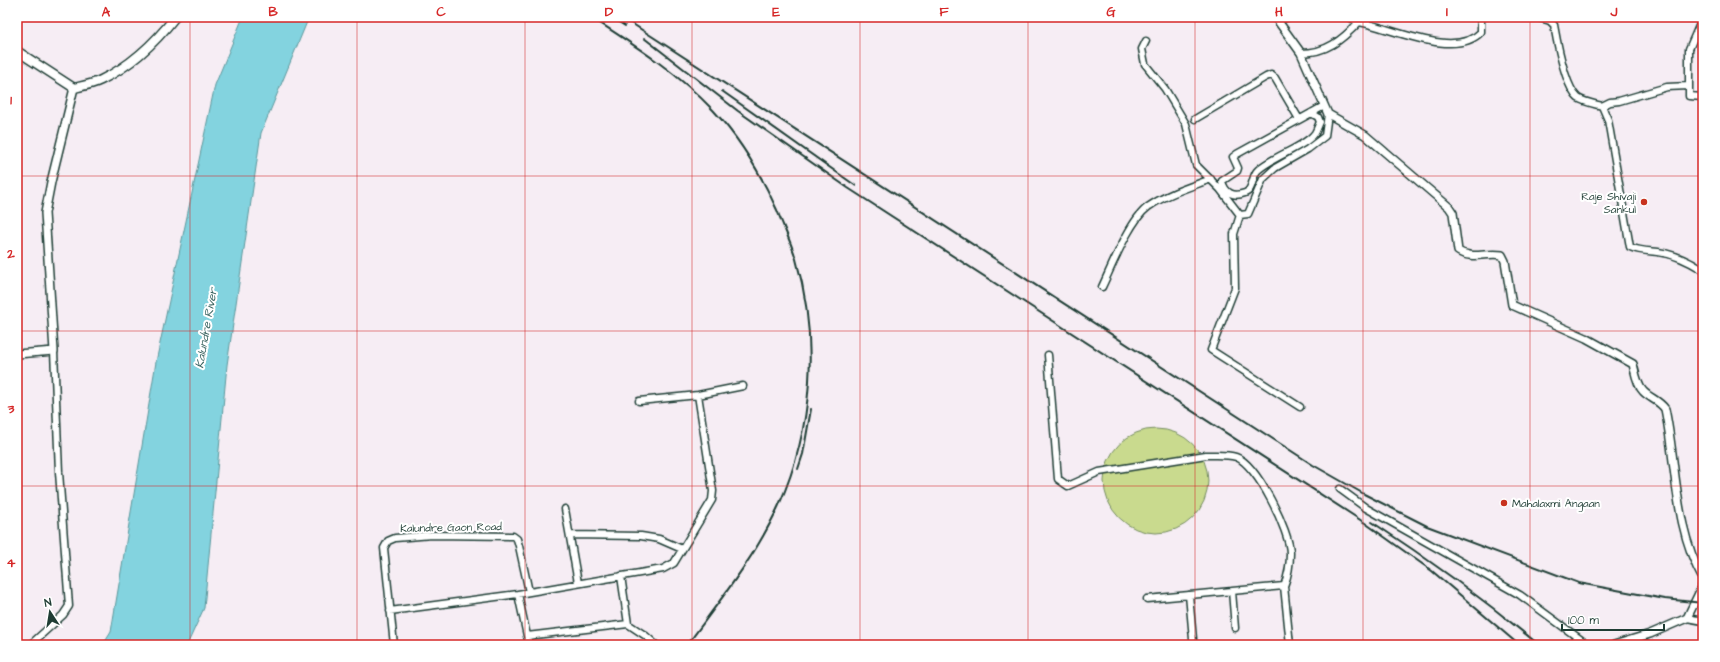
<svg xmlns="http://www.w3.org/2000/svg" width="1720" height="662" font-family="'Architects Daughter',sans-serif">
<style>
.green{fill:#c9da8e;stroke:#748c61}
.water{fill:#83d3df;stroke:#5b979b}
.lines{fill:none;stroke-linecap:round;stroke-linejoin:round}
.minor-casing{stroke:#1f3d34;stroke-width:9}
.tertiary-casing{stroke:#1f3d34;stroke-width:10}
.secondary-casing{stroke:#1f3d34;stroke-width:11}
.minor{stroke:#fff;stroke-width:6}
.tertiary{stroke:#fff;stroke-width:7}
.secondary{stroke:#fff;stroke-width:8}
.rail{stroke:#1f3d34;stroke-width:2}
.grid{fill:none;stroke:#d62828;stroke-width:1;stroke-opacity:0.55}
.poi-dot{fill:#c8321e;stroke:#fff;stroke-width:1.5}
.labels{text-anchor:middle;stroke-width:4;stroke-linejoin:round;paint-order:stroke}
.poi-label{font-size:11px;fill:#1f3d34;stroke:#fff;text-anchor:end}
.street-label{font-size:11px;fill:#1f3d34;stroke:#fff}
.water-label{font-size:12px;font-style:italic;fill:#38625f;stroke:#fff}
.neatline{fill:none;stroke:#d62828;stroke-width:1.5}
.grid-label{font-size:13px;text-anchor:middle;font-weight:bold;fill:#d62828}
</style>
<rect width="100%" height="100%" fill="#f6edf4"/>
<filter id="ink" filterUnits="userSpaceOnUse"><feTurbulence type="fractalNoise" baseFrequency=".025" numOctaves="2"/><feDisplacementMap in="SourceGraphic" scale="8" xChannelSelector="R" yChannelSelector="G"/><feConvolveMatrix kernelMatrix="1 2 1 2 8 2 1 2 1" color-interpolation-filters="sRGB"/></filter>
<g filter="url(#ink)">
<path class="green" d="M1104 481a52 52 0 1 1 104 0a52 52 0 1 1-104 0Z"/>
<path class="water" d="M 243,17 L 309,17 L 261,133 L 227,365 L 204,608 L 187,645 L 103,645 L 111,632 L 156,362 L 215,85 Z"/>
<g class="lines">
<g class="minor-casing">
<path id="minor" d="M 1349,17 L 1359,22
M 1537,17 L 1550,21 L 1554,25 C 1557,42 1565,87 1578,98 C 1584,102 1595,104 1602,106 L 1608,120 L 1630,247 C 1639,251 1648,251 1658,252 C 1674,254 1689,261 1703,270
M 1279,20 L 1288,17
M 1703,20 L 1699,26 L 1689,49 L 1689,96 L 1703,97
M 1146,41 L 1142,49 L 1145,64 L 1165,89 L 1186,124 L 1196,165 L 1220,189 L 1240,215 L 1248,214 L 1263,179 L 1275,168 L 1308,149 L 1325,136 L 1328,114
M 1301,53 C 1326,53 1342,40 1359,22 C 1390,27 1455,60 1481,32 L 1481,17
M 1602,106 L 1610,102 L 1619,101 L 1667,87 L 1689,86
M 1311,113 L 1318,117 L 1320,122 C 1318,126 1317,130 1315,133 C 1305,147 1273,156 1258,170 C 1251,176 1254,190 1245,193 C 1234,197 1225,194 1222,181 L 1237,171 L 1238,168 L 1233,157 L 1237,154 L 1324,106
M 1195,119 L 1266,77 L 1271,75 L 1275,78 L 1299,119
M 1240,215 L 1234,234 L 1235,288 L 1211,350 L 1300,407
M 1102,287 C 1112,266 1130,220 1148,207 C 1166,194 1190,187 1211,179
M 1048,355 L 1058,479 L 1068,486 L 1099,472 L 1206,455 C 1216,455 1227,454 1236,457 C 1257,464 1290,532 1290,553 C 1290,564 1288,576 1284,586 L 1290,645
M 639,401 L 698,395 L 743,386
M 1340,489 L 1366,508 L 1520,595 L 1588,645
M 565,509 L 578,583
M 570,535 L 641,536 L 659,539 L 682,549
M 621,576 L 628,624
M 1232,591 L 1235,628
M 1189,595 L 1193,639
M 1147,599 L 1284,586
M 390,611 L 518,594
M 1687,618 L 1703,621
M 527,636 L 628,624 L 646,636 L 655,644
M 30,645 L 63,615 L 69,606 L 59,472 L 54,351
M 394,645 L 384,548 L 388,541 L 395,538 L 432,535 L 513,536 L 517,539 L 519,546 L 529,592
M 529,645 L 518,594 L 663,569 L 674,563 L 712,500 L 713,491 L 698,395"/>
</g>
<g class="tertiary-casing">
<path id="tertiary" d="M 1275,17 L 1301,53 L 1328,114 L 1365,135 L 1449,207 L 1453,213 L 1458,251 C 1471,260 1487,252 1502,255 L 1505,261 L 1512,305 L 1586,338 L 1633,364 C 1635,372 1637,385 1643,391 C 1649,398 1659,400 1665,409 C 1677,466 1674,527 1703,579
M 17,354 L 54,351 L 45,213 L 51,182 L 74,88
M 1614,645 L 1650,634 L 1687,618 L 1703,585"/>
</g>
<g class="secondary-casing">
<path id="secondary" d="M 17,51 L 74,88 C 83,86 93,84 101,80 C 130,66 155,43 175,17"/>
</g>
<use href="#minor" class="minor"/>
<use href="#tertiary" class="tertiary"/>
<use href="#secondary" class="secondary"/>
<path class="rail" d="M 591,17 C 634,45 677,72 713,110 C 740,139 761,174 777,210 C 783,226 791,242 796,259 C 819,339 813,429 779,505 C 756,556 720,600 687,645
M 611,17 L 625,26
M 622,17 L 1313,465 L 1364,494 L 1427,526 L 1579,583 L 1665,599 L 1703,603
M 644,38 L 738,111 L 848,188 L 1365,523 L 1432,571 L 1519,645
M 722,91 L 856,186
M 798,469 L 803,454 L 811,409
M 1372,522 C 1430,560 1486,601 1539,645"/>
</g>
</g>
<path class="grid" d="M 190,17 L 190,645M 357,17 L 357,645M 525,17 L 525,645M 692,17 L 692,645M 860,17 L 860,645M 1028,17 L 1028,645M 1195,17 L 1195,645M 1363,17 L 1363,645M 1530,17 L 1530,645M 17,176 L 1703,176M 17,331 L 1703,331M 17,486 L 1703,486"/>
<g class="poi-dot">
<circle cx="1644" cy="202" r="4"/>
<circle cx="1504" cy="503" r="4"/>
</g>
<g class="labels">
<g class="poi-label">
<text x="1636" y="200">Raje Shivaji<tspan x="1636" dy="13">Sankul</tspan></text>
<text x="1512" y="507" text-anchor="start">Mahalaxmi Angaan</text>
</g>
<g class="street-label">
<text transform="translate(451 527) rotate(-1)" y="4">Kalundre Gaon Road</text>
</g>
<g class="water-label">
<text transform="translate(206 328) rotate(-80)" y="4">Kalundre River</text>
</g>
</g>
<rect width="1720" height="662" fill="none" stroke="#fff" stroke-width="44"/>
<g transform="translate(50 612) rotate(348)" stroke="#ffffff" stroke-width="3" paint-order="stroke">
<path d="M0-3L7 15L0 10L-7 15Z" fill="#1f3d34"/>
<text y="-6" font-size="11" font-weight="bold" text-anchor="middle" fill="#1f3d34">N</text>
</g>
<path d="M1562 624v6h102v-6" fill="none" stroke="#1f3d34" stroke-width="2"/>
<text x="1568" y="624" font-size="12" fill="#1f3d34" stroke="#ffffff" stroke-width="3" paint-order="stroke">100 m</text>
<rect x="22" y="22" width="1676" height="618" class="neatline"/>
<g class="grid-label">
<text x="106" y="16">A</text>
<text x="273" y="16">B</text>
<text x="441" y="16">C</text>
<text x="609" y="16">D</text>
<text x="776" y="16">E</text>
<text x="944" y="16">F</text>
<text x="1111" y="16">G</text>
<text x="1279" y="16">H</text>
<text x="1447" y="16">I</text>
<text x="1614" y="16">J</text>
<text x="11" y="104">1</text>
<text x="11" y="258">2</text>
<text x="11" y="413">3</text>
<text x="11" y="567">4</text>
</g>
</svg>
